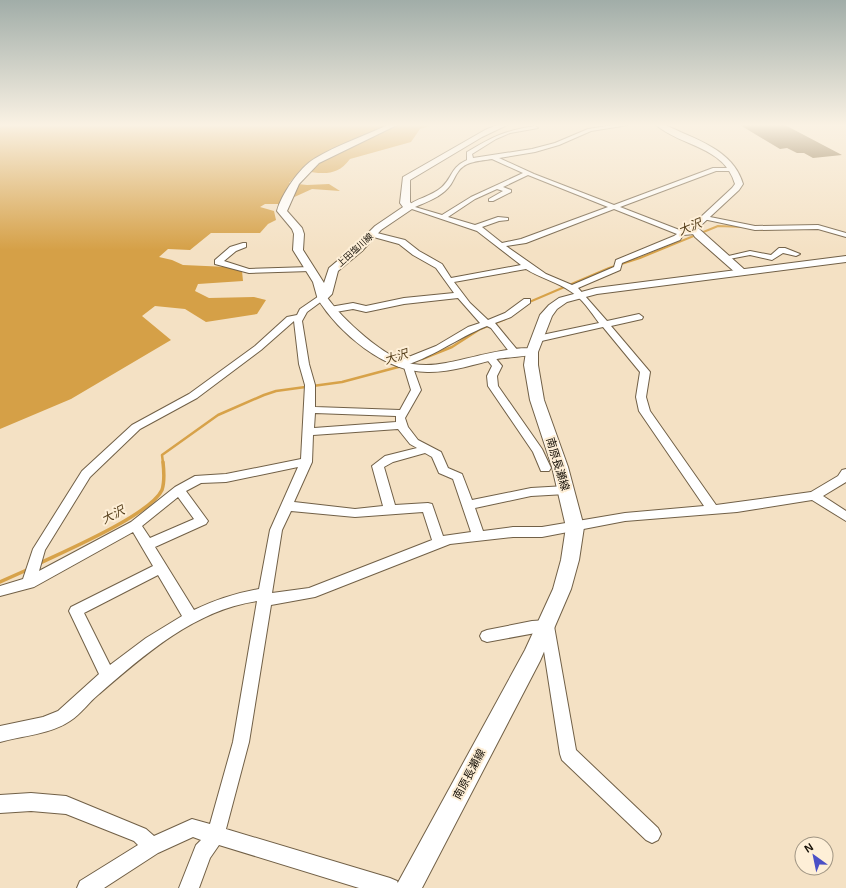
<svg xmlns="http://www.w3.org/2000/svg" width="846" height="888" font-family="Arial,'Noto Sans JP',sans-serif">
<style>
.forest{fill:#d5a047}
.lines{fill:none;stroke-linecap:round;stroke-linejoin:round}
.stream-far2{stroke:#d7a249;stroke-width:2}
.stream-far1{stroke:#d7a249;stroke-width:2.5}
.stream{stroke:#d7a249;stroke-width:3.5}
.building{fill:#6d5122}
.minor-casing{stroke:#716047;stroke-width:2}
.tertiary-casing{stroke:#716047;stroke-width:2}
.secondary-casing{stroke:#716047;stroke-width:2}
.minor{fill:#fff;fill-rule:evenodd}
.tertiary{fill:#fff;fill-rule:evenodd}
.secondary{fill:#fff;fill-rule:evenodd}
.labels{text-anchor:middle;stroke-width:4;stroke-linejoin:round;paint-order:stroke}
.far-street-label{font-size:9px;fill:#140e05;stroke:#feefd7}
.street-label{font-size:11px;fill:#140e05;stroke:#feefd7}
.water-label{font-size:12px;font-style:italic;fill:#57401c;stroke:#feefd7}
</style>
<rect width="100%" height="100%" fill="#f4e1c4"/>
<path class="forest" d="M 0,125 L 433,125 L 420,129 L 411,142 L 350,159 C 336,178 321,173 301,171 L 289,183 L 307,185 L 329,184 L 340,191 L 312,189 L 279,204 L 265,204 L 260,207 L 274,211 L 276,220 L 268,224 L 260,233 L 211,233 L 190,250 L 168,249 L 159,257 L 172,260 L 183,265 L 228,267 L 242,271 L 243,281 L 198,284 L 195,291 L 209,298 L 254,297 L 266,300 L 257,314 L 206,322 L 185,309 L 155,306 L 142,316 L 171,340 L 71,399 L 0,429 Z"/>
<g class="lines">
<path class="stream-far2" d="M 761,230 L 774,229
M 527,303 L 609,268 L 640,258 L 718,226 L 744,227
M 503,320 L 515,313"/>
<path class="stream-far1" d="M 422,359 L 452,347 L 480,329 L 505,319
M 163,463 L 162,455 L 218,415 L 264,395 L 276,391 L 342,382 L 402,366"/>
<path class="stream" d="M 38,564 C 65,551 150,515 162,490 C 165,481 164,471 163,462
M 0,582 L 29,569"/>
</g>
<path class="building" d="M 740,125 L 785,125 L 842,155 L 813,158 L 804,153 L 797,153 L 787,148 L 780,149 Z"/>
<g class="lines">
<g class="minor-casing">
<path id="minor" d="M 613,125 L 628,125 L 591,131 L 559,145 L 535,152 L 499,158 L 534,174 L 614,205 L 713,168 L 734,168 L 734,170 L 732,171 L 716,171 L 620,207 L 682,231 L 695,230 L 699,232 L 695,234 L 683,235 L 680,240 L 622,263 L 620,270 L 578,288 L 607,321 L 639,314 L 643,317 L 642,319 L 611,326 L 650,372 L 646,397 L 650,411 L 716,505 L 811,492 L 838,476 L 842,470 L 846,469 L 846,482 L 823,496 L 846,511 L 846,521 L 812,500 L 737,512 L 625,521 L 542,537 L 513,537 L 450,544 L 315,597 L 271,605 L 249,742 L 226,829 L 390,878 L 397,881 L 400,888 L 359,888 L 219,845 L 210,858 L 199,888 L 179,888 L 196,845 L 201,840 L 193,837 L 158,853 L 104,888 L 77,888 L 80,881 L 138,845 L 134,841 L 66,814 L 31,811 L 0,813 L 0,795 L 31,793 L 66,796 L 146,829 L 154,836 L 192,819 L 210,824 L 233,742 L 257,601 C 195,610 145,654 99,694 C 89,702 81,714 70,721 C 51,734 22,736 0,742 L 0,726 L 43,717 L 58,711 L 99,674 L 69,611 L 71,607 L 153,566 L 133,532 L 34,587 L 0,596 L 0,586 L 23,579 L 33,549 L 82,471 L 132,425 L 189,394 L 255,346 L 287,317 L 297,315 L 300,309 L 319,296 L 322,295 L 326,298 L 307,312 L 302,321 L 309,364 L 315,385 L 315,407 L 400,410 L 411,390 L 404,367 L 406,365 L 412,365 L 421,390 L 405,418 L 408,427 L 418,440 L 441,452 L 448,468 L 462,474 L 472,500 L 531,488 L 566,486 L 570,487 L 572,490 L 570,493 L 566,494 L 531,496 L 475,508 L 483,531 L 513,527 L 542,527 L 625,513 L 704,506 L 639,411 L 636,397 L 640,372 L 603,327 L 537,342 L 532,339 L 537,336 L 599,323 C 591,312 582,298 570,291 C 557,282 540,278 526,269 L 454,282 L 470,303 L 488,320 L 505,313 L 524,299 L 530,299 L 530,303 L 511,317 L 495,323 L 519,352 L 517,354 L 511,354 L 491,328 L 487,326 C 457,338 431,359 399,367 L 394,364 L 396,362 L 436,346 L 468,327 L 480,323 L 458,298 L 404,304 L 366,312 L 353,309 L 330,313 L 326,310 L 330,307 L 353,303 L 366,306 L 404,298 L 454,293 L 436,268 L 413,255 L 399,244 L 370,236 L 369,234 L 373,232 L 405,240 L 419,251 L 442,264 L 451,278 L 521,265 L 477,231 L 406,207 C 416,198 431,197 442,187 C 453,177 450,168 467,160 L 467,152 C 494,136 504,131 535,126 L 538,128 L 510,133 L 496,139 L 472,154 L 473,158 L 532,149 L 555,143 L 588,129 ZM 492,159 L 523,173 L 471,197 L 442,215 L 415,207 C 427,202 440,197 448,188 C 453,183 454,177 458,172 C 465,161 480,161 492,159 ZM 528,175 L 608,207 L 521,239 L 502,243 L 482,227 L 499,221 L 508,220 L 508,218 L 498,217 L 475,225 L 448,217 L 475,199 L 497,189 L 503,191 L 489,199 L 489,201 L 493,201 L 511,192 L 511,190 L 503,187 ZM 614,209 L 677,234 L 674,236 L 616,260 L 614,267 L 572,285 L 546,274 L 506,246 L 526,243 ZM 294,321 L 299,364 L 305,385 L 301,459 L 226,474 L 195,476 L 175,487 L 131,522 L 39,571 L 45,550 L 90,477 L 140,429 L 197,398 L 261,350 ZM 315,413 L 396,416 L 396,422 L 314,428 ZM 398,429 L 410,444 L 417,448 L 385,456 L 372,466 L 383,506 L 355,509 L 294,502 L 312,462 L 313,435 ZM 425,453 L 432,457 L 439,473 L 453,479 L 471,532 L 443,536 L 432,504 L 428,503 L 395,505 L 384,467 L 393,462 ZM 298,467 L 270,530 L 259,589 C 236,593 215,600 194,610 L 155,547 L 206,524 L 208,521 L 186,491 L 201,483 L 226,482 ZM 178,497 L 194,519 L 150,538 L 142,526 ZM 291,511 L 355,517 L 423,512 L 432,540 L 309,588 L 272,593 L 282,530 ZM 158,575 L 182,616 L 146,638 L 110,665 L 84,613 Z
M 705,216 L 755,226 L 818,225 L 846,233 L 846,237 L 818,229 L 755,230 L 703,219 L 703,217 Z
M 243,243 L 246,243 L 246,247 L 236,251 L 224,261 L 249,269 L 310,267 L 314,269 L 310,271 L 249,273 L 215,264 L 215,260 L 230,247 Z
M 779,248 L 785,248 L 800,254 L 796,256 L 783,253 L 772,260 L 750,255 L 724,260 L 720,258 L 750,251 L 771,255 Z
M 490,354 L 493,355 L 502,366 L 497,376 L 498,386 L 542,449 L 551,468 L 549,471 L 541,471 L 533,452 L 488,386 L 487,376 L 492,366 L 485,357 Z
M 547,620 L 552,622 L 554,626 L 576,750 L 658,828 L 661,834 L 658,840 L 652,843 L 646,840 L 562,760 L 560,754 L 541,632 L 487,642 L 482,640 L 480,636 L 482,632 L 487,630 L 532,621 Z"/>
</g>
<g class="tertiary-casing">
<path id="tertiary" d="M 656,125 L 665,125 C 694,139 733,149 743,184 L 739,190 L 698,228 L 745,270 L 746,272 L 745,274 L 737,274 L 695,237 L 689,228 L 732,188 L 735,184 C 724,146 682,147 656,125 Z
M 322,295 L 326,296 C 342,319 385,359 413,364 C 424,366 436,365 446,363 C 461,361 530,340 538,352 C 534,357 505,357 497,359 C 475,364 452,372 429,372 C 385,373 339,333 317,298 Z"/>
</g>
<g class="secondary-casing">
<path id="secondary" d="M 388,125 L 397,125 L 319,163 L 299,184 L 287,211 L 302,228 L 304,234 L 303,250 L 324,283 L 329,268 L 354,247 L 375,226 L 403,207 L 400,203 L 403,177 L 485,130 L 497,125 L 507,125 L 482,137 L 410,180 L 410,202 L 414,207 L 412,209 L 381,230 L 362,251 L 338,271 L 332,294 L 326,300 L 318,300 L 313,282 L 293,250 L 294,234 L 292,229 L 277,211 C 281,195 300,167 314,159 C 337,145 364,136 388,125 Z
M 846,256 L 846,262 L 597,294 L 567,302 L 557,309 L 552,316 L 538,352 L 538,365 L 544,400 L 568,467 L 584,527 L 579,560 L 571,589 L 540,661 L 422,888 L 395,888 L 525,650 L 553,589 L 561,560 L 566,527 L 552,467 L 530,400 L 524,365 L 526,352 L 540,315 L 549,305 L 559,298 L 596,288 Z"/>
</g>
<use href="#minor" class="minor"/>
<use href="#tertiary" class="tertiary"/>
<use href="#secondary" class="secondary"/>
</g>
<linearGradient id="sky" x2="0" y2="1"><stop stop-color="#a1ada8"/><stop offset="0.5" stop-color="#faf2e4"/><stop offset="1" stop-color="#faf2e4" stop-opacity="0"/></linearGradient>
<rect width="846" height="250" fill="url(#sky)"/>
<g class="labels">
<g class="far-street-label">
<text transform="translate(355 250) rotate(-42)" y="3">上田塩川線</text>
</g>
<g class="street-label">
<text transform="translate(558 464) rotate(73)" y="4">南原長瀬線</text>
<text transform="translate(469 774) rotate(-62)" y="4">南原長瀬線</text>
</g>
<g class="water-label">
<text transform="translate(690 227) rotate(-22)" y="4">大沢</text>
<text transform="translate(396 357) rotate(-17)" y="4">大沢</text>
<text transform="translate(113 515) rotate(-27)" y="4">大沢</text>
</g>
</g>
<g transform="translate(814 856) rotate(327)"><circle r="19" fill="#feefd7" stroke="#a09583"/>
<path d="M0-3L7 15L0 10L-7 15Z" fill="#4b50c6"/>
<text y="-6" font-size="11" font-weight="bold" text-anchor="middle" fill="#140e05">N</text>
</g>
</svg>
